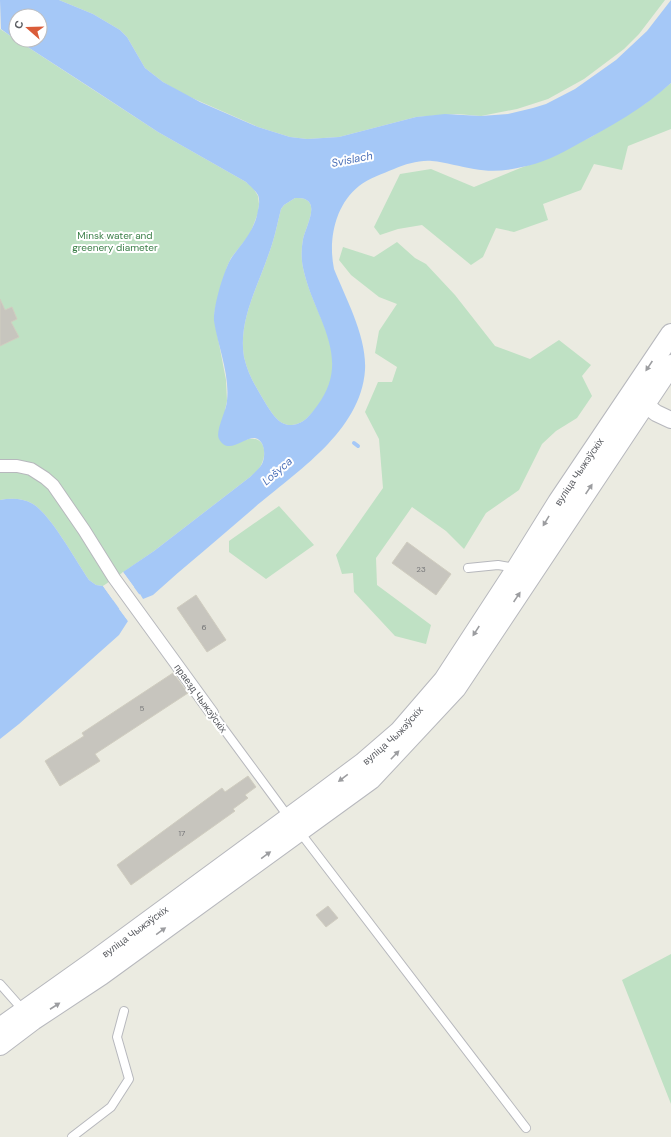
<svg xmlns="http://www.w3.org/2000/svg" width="671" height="1137" font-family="'DM Sans',sans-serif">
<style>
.green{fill:#bfe1c4}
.water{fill:#a5c8f7;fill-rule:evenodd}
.pier{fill:#ebebe1}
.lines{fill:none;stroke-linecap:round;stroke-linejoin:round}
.stream{stroke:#a5c8f7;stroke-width:4}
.building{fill:#c7c5be;stroke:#d0cdc0}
.service-casing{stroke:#b7b8bd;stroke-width:10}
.pedestrian-casing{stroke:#b7b8bd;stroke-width:14}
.minor-casing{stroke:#b7b8bd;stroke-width:18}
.tertiary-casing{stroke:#b7b8bd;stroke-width:22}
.service{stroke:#fff;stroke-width:8}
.pedestrian{stroke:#fff;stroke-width:12}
.minor{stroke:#fff;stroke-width:16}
.tertiary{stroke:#fff;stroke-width:20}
.oneway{fill:#9c9da0}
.labels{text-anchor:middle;stroke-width:4;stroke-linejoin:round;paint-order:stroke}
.number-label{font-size:8px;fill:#757678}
.park-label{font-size:10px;fill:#3b7f48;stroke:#fff}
.street-label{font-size:10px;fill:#5a5c61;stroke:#fff}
.water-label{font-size:11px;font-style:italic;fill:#4b70b8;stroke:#fff}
</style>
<rect width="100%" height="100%" fill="#ebebe1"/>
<path class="green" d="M 59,0 L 665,0 L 639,34 L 624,49 L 584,79 L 548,99 L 517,109 L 481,116 L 457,114 L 416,117 L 339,137 L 307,139 L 290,137 L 258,127 L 183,94 L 163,82 L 145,68 L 127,37 L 120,30 L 93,14 Z
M 0,29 L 158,132 L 246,182 L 253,188 L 258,196 L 259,204 L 258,213 L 250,234 L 231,258 L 227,267 L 215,309 L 214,318 L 226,380 L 227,401 L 225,410 L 245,440 C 262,434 268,449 262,463 C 260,469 255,473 250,477 L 154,551 L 103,586 L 96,585 L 89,580 C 76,561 51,515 33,504 C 23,498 11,498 0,500 Z
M 671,83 L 671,129 L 628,146 L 622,170 L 594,164 L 581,190 L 543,204 L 548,220 L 514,232 L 496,228 L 483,257 L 471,265 L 422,225 L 398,229 L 380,235 L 374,227 L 400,174 L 431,169 L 474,187 L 523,167 L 541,161 L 591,137 L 646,103 Z
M 295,198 C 324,196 306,226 303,239 C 301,250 301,261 304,272 C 315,319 354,357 318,406 C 311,414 304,424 292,425 C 279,426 272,413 266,404 C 257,389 248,375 244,357 C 238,322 257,288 268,256 C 274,241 277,225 281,209 L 284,205 Z
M 397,242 L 415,258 L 426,264 L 455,295 L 495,346 L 530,359 L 559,340 L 591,365 L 582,376 L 592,396 L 577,418 L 556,431 L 542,444 L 519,490 L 486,513 L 464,549 L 446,531 L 412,507 L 376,558 L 377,585 L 431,625 L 426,644 L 395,636 L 354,592 L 353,573 L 342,574 L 336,555 L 383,488 L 379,439 L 365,412 L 378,382 L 392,382 L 397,367 L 375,353 L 379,331 L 397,304 L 379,297 L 351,275 L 339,260 L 343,247 L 374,257 Z
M 279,506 L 314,545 L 266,579 L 229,552 L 229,541 Z
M 671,954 L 671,1104 L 622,980 Z"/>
<path class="water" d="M 0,0 L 59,0 L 93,14 L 120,30 L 127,37 L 145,68 L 163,82 L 200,102 L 258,127 L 290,137 L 307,139 L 339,137 L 416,117 L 445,114 L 481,116 L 508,114 L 533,108 L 546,104 L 575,89 L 616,60 L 647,31 L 671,0 L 671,83 C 644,108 610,127 578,144 C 560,154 541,164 522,167 C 506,171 490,172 474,169 C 460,167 446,162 432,161 C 419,160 406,164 394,169 C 382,174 369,178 359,186 C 335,205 328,240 334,269 C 346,299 367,337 365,370 C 361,431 296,472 254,508 C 221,537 186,565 153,595 L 143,599 L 140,594 L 119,609 L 128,621 L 119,635 L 19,724 L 0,739 L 0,500 C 11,498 23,498 33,504 C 51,515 76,561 89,580 L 96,585 L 103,586 L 113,600 L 134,587 L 123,572 L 154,551 L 250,477 C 254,473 259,469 262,464 C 266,456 265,440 255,438 C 244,437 228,456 219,439 C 215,431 226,412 227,401 C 230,374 218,347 214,321 C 213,307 224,269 232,257 C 243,242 255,230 258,210 C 259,206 260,200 258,195 C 255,190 250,186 246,182 L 158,132 L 91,88 L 17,40 L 40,40 L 40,16 L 16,16 L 16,40 L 1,29 ZM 295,198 C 324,196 306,226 303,239 C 301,250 301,261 304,272 C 315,319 353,358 317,406 C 311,414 304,424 292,425 C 279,426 272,413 266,404 C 257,389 248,375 244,357 C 238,322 257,288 268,256 C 274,241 277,225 281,209 L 284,205 Z"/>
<path class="pier" d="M 123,572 L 144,601 L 142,601 L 139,597 L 122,609 L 130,620 L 128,621 L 103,586 L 105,585 L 114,597 L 131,586 L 122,573 Z"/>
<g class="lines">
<path class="stream" d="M 354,443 L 358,446"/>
</g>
<path class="building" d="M 0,299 L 5,310 L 12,307 L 17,319 L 11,322 L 19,337 L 0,346 Z
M 407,542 L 451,574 L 436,595 L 392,563 Z
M 196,595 L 226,640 L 207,652 L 177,608 Z
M 173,673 L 188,693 L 95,754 L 100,761 L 60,786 L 45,761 L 84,736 L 82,733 Z
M 248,776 L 256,787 L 245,795 L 248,798 L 233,809 L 235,811 L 131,885 L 117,865 L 222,788 L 225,792 Z
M 328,906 L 338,918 L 326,927 L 316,915 Z"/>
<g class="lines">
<g class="service-casing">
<path id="service" d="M 468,568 L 498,565 L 516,568
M 212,713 L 290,819
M 299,831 L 526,1128
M 0,984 L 23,1010
M 72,1137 L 111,1107 L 129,1079 L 117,1037 L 124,1011"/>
</g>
<g class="pedestrian-casing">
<path id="pedestrian" d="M 0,466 L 17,466 L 31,469 L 45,478 L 53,485 L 84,530 L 114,578 L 212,713"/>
</g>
<g class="minor-casing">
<path id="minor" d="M 636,397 L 656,413 L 671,420"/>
</g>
<g class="tertiary-casing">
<g id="tertiary">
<path id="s1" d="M 0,1028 L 93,962 L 316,798 L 363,763 L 400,731 L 444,680 L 517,568 L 558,502 L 671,334"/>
<path d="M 0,1045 L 33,1020 L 101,975 L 371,779 L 456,688 L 671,365"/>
</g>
</g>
<use href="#service" class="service"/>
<use href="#pedestrian" class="pedestrian"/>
<use href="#minor" class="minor"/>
<use href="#tertiary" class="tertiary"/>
</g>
<defs><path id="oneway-solid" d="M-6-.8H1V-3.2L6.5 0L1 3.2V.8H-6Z"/></defs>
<g class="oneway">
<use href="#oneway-solid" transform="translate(649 366) rotate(124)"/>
<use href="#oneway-solid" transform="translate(589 489) rotate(-56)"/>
<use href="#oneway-solid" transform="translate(546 521) rotate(121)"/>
<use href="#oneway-solid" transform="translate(517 597) rotate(-56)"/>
<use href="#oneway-solid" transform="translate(476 631) rotate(123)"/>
<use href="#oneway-solid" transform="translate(395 755) rotate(-46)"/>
<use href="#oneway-solid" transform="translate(343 778) rotate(143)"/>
<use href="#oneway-solid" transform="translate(266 855) rotate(-36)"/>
<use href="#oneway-solid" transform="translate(161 931) rotate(-36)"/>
<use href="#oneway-solid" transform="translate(55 1006) rotate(-33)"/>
</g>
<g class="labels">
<g class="number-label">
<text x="421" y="572">23</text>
<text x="204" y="630">6</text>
<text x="142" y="711">5</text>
<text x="182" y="836">17</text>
</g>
<g class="park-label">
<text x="115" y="239">Minsk water and<tspan x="115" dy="12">greenery diameter</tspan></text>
</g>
<g class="street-label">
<text dy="4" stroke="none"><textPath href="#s1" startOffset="814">вуліца Чыжэўскіх</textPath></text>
<text transform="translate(201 698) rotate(54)" y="4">праезд Чыжэўскіх</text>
<text dy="4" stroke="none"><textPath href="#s1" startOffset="490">вуліца Чыжэўскіх</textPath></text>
<text dy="4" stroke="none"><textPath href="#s1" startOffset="166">вуліца Чыжэўскіх</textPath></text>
</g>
<g class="water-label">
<text transform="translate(352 159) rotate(-11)" y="4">Svislach</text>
<text transform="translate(277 471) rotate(-41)" y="4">Lošyca</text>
</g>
</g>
<g transform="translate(28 28) rotate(290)"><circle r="19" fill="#ffffff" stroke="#bdbec0"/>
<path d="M0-3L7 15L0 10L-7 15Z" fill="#da5c39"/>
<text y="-6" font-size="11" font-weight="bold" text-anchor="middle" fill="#5a5c61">С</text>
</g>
</svg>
